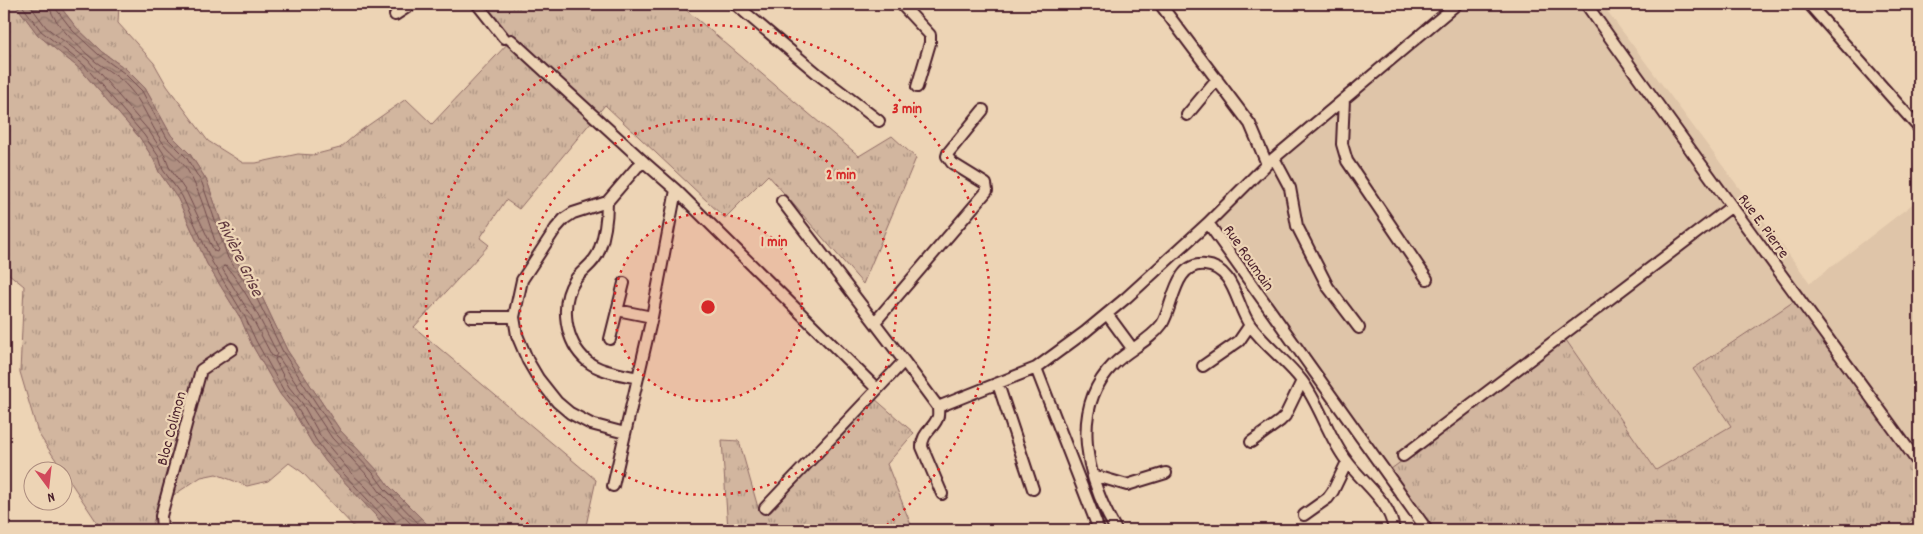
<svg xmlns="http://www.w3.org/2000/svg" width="1923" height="534" font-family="Dekko,sans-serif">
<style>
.built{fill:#dfc5a9}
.grass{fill:url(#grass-tufts);stroke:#8e6a65}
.water{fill:url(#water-waves);stroke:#87625f}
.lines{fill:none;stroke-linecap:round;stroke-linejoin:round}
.shore{stroke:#724c4d;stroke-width:1}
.minor-casing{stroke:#4a1f2b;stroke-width:14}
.minor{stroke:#edd4b5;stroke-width:10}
.ring{fill:none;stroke:#d62828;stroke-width:2.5;stroke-dasharray:2.5 5}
.labels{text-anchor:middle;stroke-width:4.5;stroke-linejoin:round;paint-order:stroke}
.street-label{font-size:16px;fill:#4a1f2b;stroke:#edd4b5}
.water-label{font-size:18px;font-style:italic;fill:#633b40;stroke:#edd4b5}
.centre{fill:#d62828;stroke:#edd4b5;stroke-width:2.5}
.ring-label{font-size:15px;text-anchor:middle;font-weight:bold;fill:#d62828;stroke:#edd4b5;stroke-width:4.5;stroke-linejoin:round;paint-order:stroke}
</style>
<defs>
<pattern id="grass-tufts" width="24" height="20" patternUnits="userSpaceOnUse" patternTransform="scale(1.25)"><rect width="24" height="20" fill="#d2b69f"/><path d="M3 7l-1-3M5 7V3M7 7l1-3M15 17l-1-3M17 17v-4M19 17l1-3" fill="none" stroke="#ac9382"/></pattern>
<pattern id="water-waves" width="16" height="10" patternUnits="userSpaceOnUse" patternTransform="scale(1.25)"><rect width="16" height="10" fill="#af8f81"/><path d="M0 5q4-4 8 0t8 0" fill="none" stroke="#90746a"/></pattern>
</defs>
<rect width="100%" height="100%" fill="#edd4b5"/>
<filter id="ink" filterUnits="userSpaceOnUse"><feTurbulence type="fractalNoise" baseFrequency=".02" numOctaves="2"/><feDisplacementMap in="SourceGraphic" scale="10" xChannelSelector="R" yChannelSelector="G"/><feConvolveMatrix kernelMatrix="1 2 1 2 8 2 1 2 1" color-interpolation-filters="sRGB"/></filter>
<g filter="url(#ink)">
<path class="built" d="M 1463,4 L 1602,4 L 1810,283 L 1919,199 L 1919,470 L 1796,300 L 1693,369 L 1731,426 L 1656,470 L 1566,340 L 1387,472 L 1216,228 L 1221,215 L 1274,162 Z"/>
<path class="grass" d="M 4,4 L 15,4 L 38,35 L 80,69 L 140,138 L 154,160 L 159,172 L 178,199 L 207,264 L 241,319 L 251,343 L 280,394 L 292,409 L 312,443 L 327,463 L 389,530 L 357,530 L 302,472 L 289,463 L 268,481 L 247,486 L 216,474 L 201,477 L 160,504 L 150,530 L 102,530 L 38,433 L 20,372 L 24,286 L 4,270 Z
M 58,4 L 119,4 L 118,23 L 154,63 L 167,86 L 208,141 L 243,163 L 256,163 L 298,154 L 313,155 L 340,148 L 360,131 L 406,99 L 432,124 L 511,40 L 483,4 L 679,4 L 859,156 L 892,136 L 916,158 L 863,284 L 768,175 L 725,218 L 605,105 L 519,209 L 506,200 L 480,238 L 489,245 L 414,327 L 596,480 L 585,530 L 433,530 L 388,485 L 377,470 L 340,430 L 287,350 L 261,295 L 233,256 L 207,181 L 190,154 L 171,135 L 145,88 L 126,69 L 102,52 L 76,27 Z
M 1796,300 L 1919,470 L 1919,515 L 1899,530 L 1430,530 L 1387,472 L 1566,340 L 1656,470 L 1731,426 L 1693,369 Z
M 874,398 L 914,433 L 887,464 L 913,530 L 728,530 L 722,440 L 739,441 L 759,511 L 771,512 Z"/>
<path class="water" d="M 15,4 L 58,4 L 76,27 L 102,52 L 126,69 L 145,88 L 171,135 L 190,154 L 207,181 L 233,256 L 261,295 L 287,350 L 340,430 L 377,470 L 388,485 L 433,530 L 389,530 L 327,463 L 312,443 L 292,409 L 280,394 L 251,343 L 241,319 L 207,264 L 178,199 L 159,172 L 154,160 L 140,138 L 80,69 L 38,35 Z"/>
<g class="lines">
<path class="shore" d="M 21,4 L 41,31 L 84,65 L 144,135 L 159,157 L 163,170 L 182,196 L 212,262 L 245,317 L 256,341 L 284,391 L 296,406 L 316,440 L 331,460 L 391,525 L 392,530
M 29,4 L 46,27 L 88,60 L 149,131 L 164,154 L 169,167 L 187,193 L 214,251 L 217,252 L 218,249 C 208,223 202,195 188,171 C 181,159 168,151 161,140 C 149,122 143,103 129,88 C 120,77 107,70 96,62 C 83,51 50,21 49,4
M 55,4 L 56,9 L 73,31 L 99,55 L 124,73 L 142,91 L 167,138 L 186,157 L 202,183 L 228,258 L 256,297 L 283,352 L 336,434 L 373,473 L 384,488 L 425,530
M 224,266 L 227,267 C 247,292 260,319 274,347 L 277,354 L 275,357 L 272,356 L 250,314 L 223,270 Z
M 398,530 L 395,521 L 366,487 L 352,474 L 321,437 L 302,403 L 289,387 L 275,360 L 276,357 L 279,358 L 332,438 L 369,477 L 380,492 L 417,530"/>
<g class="minor-casing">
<path id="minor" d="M 477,4 L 504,38
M 735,4 L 819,75 L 879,121
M 901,4 L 930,35 L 930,43 L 917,87
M 1160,4 L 1250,124 L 1267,164
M 1586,4 C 1695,158 1808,310 1919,464
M 1809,4 L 1919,128
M 395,15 L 412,4
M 511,40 L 644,162
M 1344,99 L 1342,144 L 1347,161 L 1427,279
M 1187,115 L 1217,79
M 1274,158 L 1290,188 L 1297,226 L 1328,287 L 1359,328
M 782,201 L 904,361
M 607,202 C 607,219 605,235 599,251 C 595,263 582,270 575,280 C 559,304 565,342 587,361 C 600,372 621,374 638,378
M 1208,223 L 1427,530
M 617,310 L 652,317
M 1107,314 L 1132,348
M 471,317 L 514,317
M 875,322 L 987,191 L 986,184 L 952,163 L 947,156 L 948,153 L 983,110
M 610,339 L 624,283
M 1203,366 L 1239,341 L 1250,325
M 1036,368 L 1099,530
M 998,384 L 1033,489
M 938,407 C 938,411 939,416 937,419 C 932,430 922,433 922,447 L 942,494
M 625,433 L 591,424 L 570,413 L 557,402 L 538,378 L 528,361 L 517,335 L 514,317 L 522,280 L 556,228 L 564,219 L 573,213 L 607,202 L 637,167 L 644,162 L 676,190 L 877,389
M 1251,442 L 1280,421 L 1285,416 L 1302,381
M 1403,456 L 1732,206
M 1093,475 L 1127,485 L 1166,473
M 613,486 L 652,317 L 676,190
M 765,508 L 904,361 L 938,407 L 1036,368 L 1085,332 L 1126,298 L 1208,223 L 1267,164 L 1457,4
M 1304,515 L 1328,498 L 1333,491 L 1347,462
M 162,530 L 161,516 L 201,370 L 232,349
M 1116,530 C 1088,481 1068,411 1113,365 C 1127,350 1150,341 1162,324 C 1174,305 1174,262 1205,265 C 1235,268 1236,306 1250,325 C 1265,346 1287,361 1302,381 C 1320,405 1328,436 1346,460 C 1363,484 1389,499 1394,530"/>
</g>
<use href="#minor" class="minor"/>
</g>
</g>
<circle cx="708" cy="307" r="94" fill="#d62828" fill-opacity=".12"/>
<g class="ring">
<circle cx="708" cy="307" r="94"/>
<circle cx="708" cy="307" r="188"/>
<path d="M534 529A282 282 0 1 1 882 529"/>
</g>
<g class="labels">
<g class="street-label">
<text transform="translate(1765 225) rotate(54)" y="6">Rue E. Pierre</text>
<text transform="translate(1250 257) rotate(55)" y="6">Rue Roumain</text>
<text transform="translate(170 428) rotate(-75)" y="6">Bloc Colimon</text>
</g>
<g class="water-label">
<text transform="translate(241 257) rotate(64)" y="6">Rivière Grise</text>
</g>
</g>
<circle cx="708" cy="307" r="8" class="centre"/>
<g class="ring-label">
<text x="907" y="113">3 min</text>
<text x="841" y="179">2 min</text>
<text x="774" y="246">1 min</text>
</g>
<rect width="1923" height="534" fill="none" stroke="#edd4b5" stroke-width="20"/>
<rect x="10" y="10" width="1903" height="514" fill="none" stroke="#4a1f2b" stroke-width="2" filter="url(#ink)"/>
<g transform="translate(48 486) rotate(165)"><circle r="24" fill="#edd4b5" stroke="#ac8c7e"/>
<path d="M0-4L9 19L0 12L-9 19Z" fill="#d1495b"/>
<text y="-8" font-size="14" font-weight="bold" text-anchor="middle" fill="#4a1f2b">N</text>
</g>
</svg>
